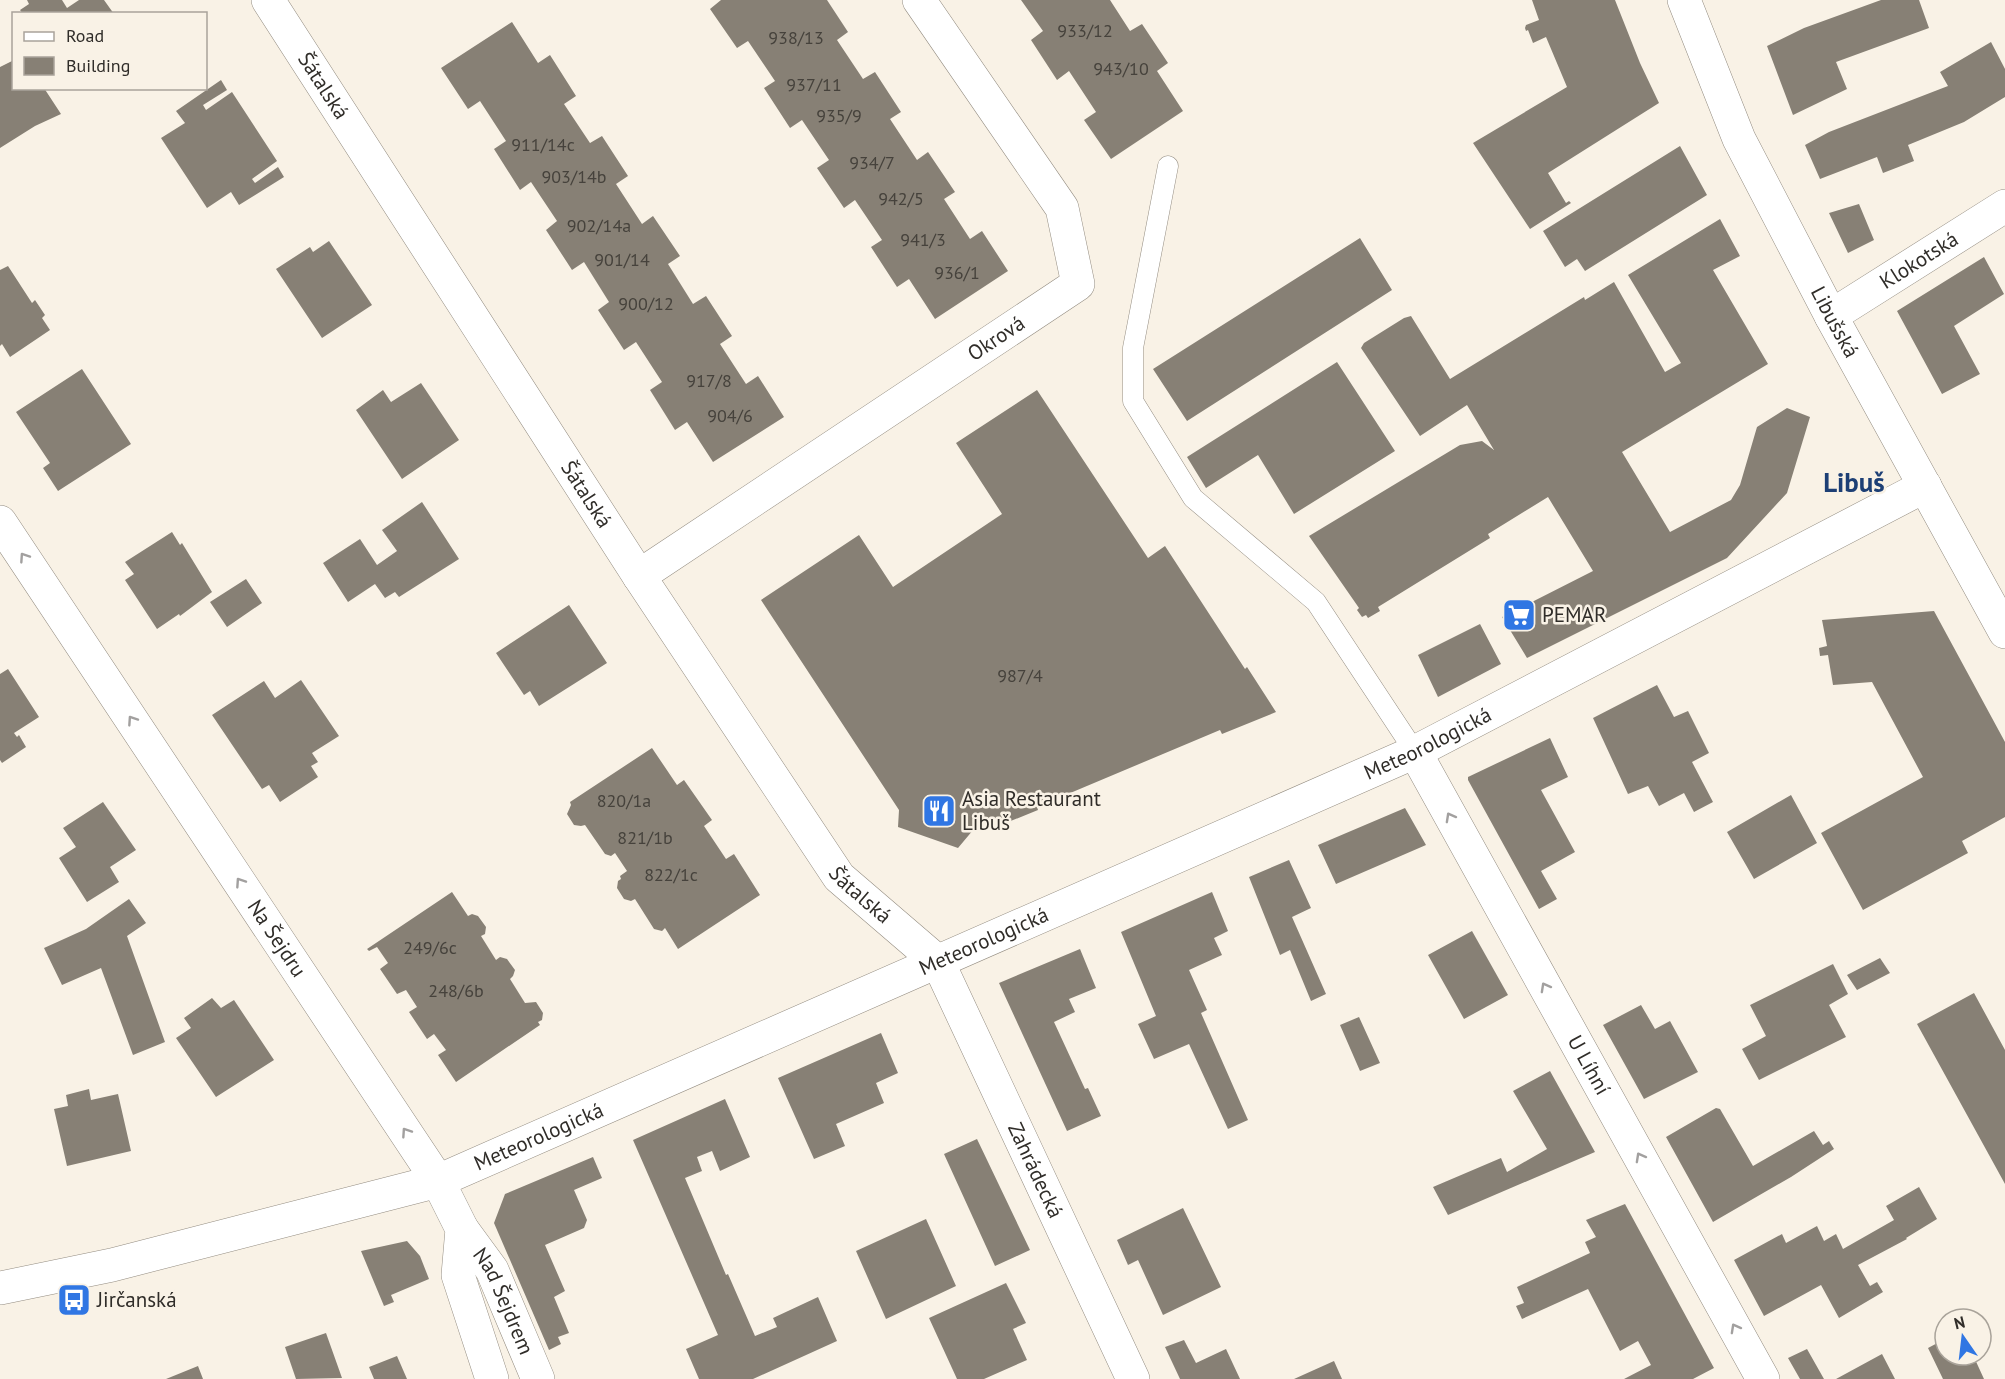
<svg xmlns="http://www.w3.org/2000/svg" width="2005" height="1379" font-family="'PT Sans',sans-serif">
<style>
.building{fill:#878075}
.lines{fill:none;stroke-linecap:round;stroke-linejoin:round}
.lane-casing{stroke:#938c81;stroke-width:21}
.street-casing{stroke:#938c81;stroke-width:34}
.secondary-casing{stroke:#938c81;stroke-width:34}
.lane{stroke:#fff;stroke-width:20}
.street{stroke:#fff;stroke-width:33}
.secondary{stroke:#fff;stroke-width:33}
.oneway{stroke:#a2a09f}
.labels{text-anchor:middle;stroke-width:5;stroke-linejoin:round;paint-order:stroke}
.number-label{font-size:18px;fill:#46423c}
.street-label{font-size:21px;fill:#302d29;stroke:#f9f2e6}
.poi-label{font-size:21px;fill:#302d29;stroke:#f9f2e6;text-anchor:start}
.district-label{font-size:27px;font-weight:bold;fill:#1d3f75;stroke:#f9f2e6}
</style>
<rect width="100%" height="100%" fill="#f9f2e6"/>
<path class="building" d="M 27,0 L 62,0 L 67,8 L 79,0 L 104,0 L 114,14 L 23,14 L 20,10 L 29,4 Z
M 721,0 L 827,0 L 848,32 L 837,40 L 863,79 L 875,72 L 901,112 L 890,119 L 917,160 L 928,152 L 955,192 L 944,199 L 970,239 L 982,231 L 1008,271 L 935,319 L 909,279 L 897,287 L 871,247 L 882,240 L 855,200 L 844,208 L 817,168 L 829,160 L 802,120 L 790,128 L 764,88 L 775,81 L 748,41 L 737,48 L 710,9 Z
M 1021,0 L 1110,0 L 1130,31 L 1142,24 L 1168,63 L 1157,71 L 1183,111 L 1111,159 L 1084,120 L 1096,112 L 1069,71 L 1057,80 L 1031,40 L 1043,31 Z
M 1532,0 L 1615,0 L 1640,63 L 1659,103 L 1548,173 L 1566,203 L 1569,201 L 1571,203 L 1530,229 L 1473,143 L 1567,87 L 1546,37 L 1533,43 L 1528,30 L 1526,31 L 1525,28 L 1526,25 L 1539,20 Z
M 1881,0 L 1919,0 L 1929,28 L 1836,62 L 1847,89 L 1793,115 L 1767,46 L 1804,28 Z
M 512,22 L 538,63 L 550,55 L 576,96 L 564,104 L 590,143 L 602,136 L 628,176 L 616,184 L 642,224 L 653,216 L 680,256 L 668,264 L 693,304 L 706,296 L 732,336 L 720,344 L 746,384 L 758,376 L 784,417 L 713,462 L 687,422 L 675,430 L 650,390 L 662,382 L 636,342 L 624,350 L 598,310 L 609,302 L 584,262 L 572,270 L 546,230 L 557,221 L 531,182 L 520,190 L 494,149 L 506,141 L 480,101 L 468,109 L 441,68 Z
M 1991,42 L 2005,69 L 2005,97 L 1964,122 L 1908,145 L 1914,161 L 1883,173 L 1877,157 L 1820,179 L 1805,145 L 1829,132 L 1948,86 L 1940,72 Z
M 14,60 L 14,88 L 44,88 L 61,114 L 35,126 L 0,148 L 0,67 Z
M 221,80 L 227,90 L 203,105 L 206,110 L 232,92 L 277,161 L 252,179 L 255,183 L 278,167 L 284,177 L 239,205 L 231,192 L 207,208 L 161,138 L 185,123 L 176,111 Z
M 1680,146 L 1707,195 L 1585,271 L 1577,259 L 1565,267 L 1543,231 Z
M 1859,204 L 1874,240 L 1848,253 L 1829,213 Z
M 1720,219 L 1740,256 L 1713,270 L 1768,364 L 1622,452 L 1670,532 L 1731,500 L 1740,485 L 1757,427 L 1787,408 L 1810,417 L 1787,493 L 1727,558 L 1527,658 L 1502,617 L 1593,571 L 1548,497 L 1488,534 L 1490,538 L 1378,607 L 1380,611 L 1368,618 L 1366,615 L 1362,617 L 1357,610 L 1359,608 L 1309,536 L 1460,445 L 1482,441 L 1494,450 L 1467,405 L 1420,436 L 1361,348 L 1364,343 L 1404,318 L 1411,316 L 1450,379 L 1584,297 L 1585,300 L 1614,282 L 1665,372 L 1681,363 L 1628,275 Z
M 1360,238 L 1392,290 L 1187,421 L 1153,369 Z
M 329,241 L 372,305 L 322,338 L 276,269 L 310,247 L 313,252 Z
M 1984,257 L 2004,294 L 1954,326 L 1980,374 L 1942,394 L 1897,311 Z
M 8,266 L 32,303 L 35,300 L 45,315 L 42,318 L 50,330 L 10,357 L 2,344 L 0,346 L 0,270 Z
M 1337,362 L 1395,451 L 1294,514 L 1258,455 L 1206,488 L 1187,457 Z
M 82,369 L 131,444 L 58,491 L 43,468 L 50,463 L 16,412 Z
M 421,383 L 459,440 L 402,479 L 356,410 L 383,390 L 391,402 Z
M 1037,390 L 1148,558 L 1165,546 L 1245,669 L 1247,667 L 1276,712 L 1222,734 L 1220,730 L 1037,807 L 1038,810 L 991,829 L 984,817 L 958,848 L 898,827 L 899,810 L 761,600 L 859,535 L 893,587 L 1002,514 L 956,443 Z
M 422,502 L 459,559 L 399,597 L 395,592 L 385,598 L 375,584 L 348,602 L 323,563 L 360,539 L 377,565 L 397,551 L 382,530 Z
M 172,532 L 180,545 L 182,543 L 212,592 L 180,616 L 179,614 L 157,629 L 125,580 L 134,574 L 125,562 Z
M 246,579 L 262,603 L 227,627 L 210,602 Z
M 569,605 L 607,663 L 539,706 L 530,691 L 524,695 L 496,653 Z
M 1934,611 L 2005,742 L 2005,817 L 1962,841 L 1968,853 L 1863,910 L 1821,833 L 1923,777 L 1872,682 L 1833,685 L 1828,655 L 1820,656 L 1819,648 L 1827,646 L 1822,620 Z
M 1480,624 L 1501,664 L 1438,697 L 1418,655 Z
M 8,669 L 39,717 L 14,733 L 17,737 L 19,735 L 26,747 L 2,763 L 0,760 L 0,674 Z
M 301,680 L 339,736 L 312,753 L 318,762 L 311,766 L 318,777 L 280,802 L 269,785 L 262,789 L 212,715 L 264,681 L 275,698 Z
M 1657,685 L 1674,717 L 1688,711 L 1709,753 L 1692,762 L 1713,802 L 1694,812 L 1684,793 L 1659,806 L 1648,786 L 1628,794 L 1593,718 Z
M 1550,738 L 1568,777 L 1541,790 L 1575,852 L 1541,871 L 1557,899 L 1539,909 L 1468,780 L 1468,777 Z
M 652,748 L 677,785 L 684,780 L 712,820 L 704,826 L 726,859 L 734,854 L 760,895 L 678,949 L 665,928 L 662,931 L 654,929 L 635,899 L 631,901 L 624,899 L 617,888 L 618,881 L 621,879 L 620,876 L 627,871 L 615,853 L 611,856 L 605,854 L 585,825 L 581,826 L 574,825 L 567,814 L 571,805 L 570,802 Z
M 1791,795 L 1817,843 L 1754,879 L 1727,832 Z
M 103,802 L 136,850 L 110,867 L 119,882 L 87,902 L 59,858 L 76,847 L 63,828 Z
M 1405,808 L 1426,845 L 1336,884 L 1318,845 Z
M 1289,860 L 1311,908 L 1292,917 L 1326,994 L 1311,1001 L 1290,950 L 1280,955 L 1249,877 Z
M 452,892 L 468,916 L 472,914 L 478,916 L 486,927 L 485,934 L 481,936 L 496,960 L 500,957 L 507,959 L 515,970 L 513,976 L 510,979 L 525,1003 L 536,1002 L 543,1013 L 542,1020 L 538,1022 L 540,1025 L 456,1082 L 438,1055 L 446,1050 L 434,1034 L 427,1039 L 409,1012 L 417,1007 L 406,990 L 397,994 L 380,969 L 388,963 L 377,947 L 369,951 L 367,949 Z
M 1212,892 L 1228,931 L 1214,938 L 1222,955 L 1189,970 L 1207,1010 L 1201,1013 L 1248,1120 L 1228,1129 L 1189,1044 L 1154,1059 L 1138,1024 L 1156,1016 L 1121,932 Z
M 129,899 L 146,923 L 127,936 L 165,1042 L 133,1055 L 101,968 L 62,985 L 44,948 L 86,929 Z
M 1472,931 L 1508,995 L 1464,1019 L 1428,955 Z
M 1080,949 L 1096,988 L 1069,999 L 1075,1012 L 1054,1022 L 1085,1089 L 1088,1088 L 1101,1116 L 1067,1131 L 999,983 Z
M 1880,958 L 1890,973 L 1857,990 L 1847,975 Z
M 1833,964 L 1848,994 L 1829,1005 L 1846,1037 L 1759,1080 L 1742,1049 L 1766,1036 L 1750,1005 Z
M 1974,993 L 2005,1050 L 2005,1184 L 1917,1024 Z
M 212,998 L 221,1008 L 234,1000 L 274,1060 L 216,1097 L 176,1038 L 191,1028 L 184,1018 Z
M 1641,1005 L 1655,1029 L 1670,1021 L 1698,1072 L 1644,1099 L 1603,1025 Z
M 1359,1017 L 1380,1063 L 1360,1071 L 1340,1025 Z
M 881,1033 L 898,1073 L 876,1083 L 884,1103 L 836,1124 L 845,1146 L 814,1159 L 778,1078 Z
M 1550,1071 L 1595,1152 L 1448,1215 L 1433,1187 L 1501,1158 L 1507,1172 L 1547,1149 L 1513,1091 Z
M 89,1089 L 91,1100 L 118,1094 L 131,1151 L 67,1166 L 54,1109 L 68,1106 L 66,1095 Z
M 725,1099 L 750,1157 L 720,1171 L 712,1151 L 697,1157 L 702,1171 L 685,1178 L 726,1275 L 728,1274 L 755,1336 L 777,1327 L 773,1318 L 818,1297 L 837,1341 L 753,1379 L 699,1379 L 686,1349 L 718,1335 L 633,1140 Z
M 1716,1108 L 1720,1109 L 1753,1166 L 1814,1131 L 1823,1145 L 1829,1141 L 1834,1149 L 1791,1177 L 1713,1222 L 1666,1137 Z
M 977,1139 L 1030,1250 L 995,1266 L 944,1154 Z
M 593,1157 L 602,1178 L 574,1190 L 587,1220 L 584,1228 L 545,1245 L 565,1291 L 554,1297 L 569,1333 L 558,1337 L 561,1344 L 549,1350 L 494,1223 L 505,1194 Z
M 1919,1187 L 1937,1219 L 1906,1238 L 1907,1239 L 1858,1265 L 1870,1286 L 1877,1282 L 1883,1292 L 1839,1318 L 1821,1285 L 1764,1316 L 1734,1260 L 1782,1234 L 1786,1243 L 1817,1226 L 1824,1241 L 1836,1234 L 1843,1249 L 1894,1220 L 1886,1206 Z
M 1625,1204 L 1714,1368 L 1693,1379 L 1624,1379 L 1651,1365 L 1638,1341 L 1620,1351 L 1588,1289 L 1522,1319 L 1516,1306 L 1524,1303 L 1517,1287 L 1590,1253 L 1585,1242 L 1596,1237 L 1586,1220 Z
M 1183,1208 L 1221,1287 L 1163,1315 L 1138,1260 L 1128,1265 L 1117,1240 Z
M 926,1219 L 956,1286 L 886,1319 L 856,1251 Z
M 407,1241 L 420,1256 L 429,1279 L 391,1295 L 394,1302 L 384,1306 L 361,1251 Z
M 1006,1283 L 1026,1323 L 1013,1329 L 1027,1360 L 984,1379 L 957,1379 L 929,1318 Z
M 326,1333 L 342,1378 L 296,1379 L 285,1347 Z
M 1945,1339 L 1945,1355 L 1973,1355 L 1984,1379 L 1943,1379 L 1928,1348 Z
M 1184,1340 L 1196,1363 L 1226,1349 L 1240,1379 L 1180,1379 L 1165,1347 Z
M 1807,1349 L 1824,1379 L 1800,1379 L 1788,1358 Z
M 1882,1354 L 1895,1379 L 1836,1379 Z
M 397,1356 L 407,1379 L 374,1379 L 369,1367 Z
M 1334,1361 L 1342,1379 L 1294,1379 Z
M 198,1366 L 203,1379 L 166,1379 Z"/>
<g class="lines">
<g class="lane-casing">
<path id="lane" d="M 1168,166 L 1133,348 L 1133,401 L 1193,498 L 1316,602 L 1415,752"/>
</g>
<g class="street-casing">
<g id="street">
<path id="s1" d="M 268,0 L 639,576 L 839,877 L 938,962 L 1133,1379"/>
<path id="s2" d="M 1831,316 L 2005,206"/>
<path id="s3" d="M 0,522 L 438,1181 L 462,1229 L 458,1275 L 492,1379"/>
<path id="s4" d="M 639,576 L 1078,284 L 1062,208 L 919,0"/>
<path id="s5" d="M 1415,752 L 1763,1379"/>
<path id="s6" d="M 462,1229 L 492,1270 L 538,1379"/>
</g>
</g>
<g class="secondary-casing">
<g id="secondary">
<path id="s7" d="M 1684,0 L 1739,139 L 1831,316 L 2005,632"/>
<path id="s8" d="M 0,1288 L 112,1265 L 438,1181 L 1415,752 L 1925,486"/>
</g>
</g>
<use href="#lane" class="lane"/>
<use href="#street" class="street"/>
<use href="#secondary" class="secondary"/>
</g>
<defs><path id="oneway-chevron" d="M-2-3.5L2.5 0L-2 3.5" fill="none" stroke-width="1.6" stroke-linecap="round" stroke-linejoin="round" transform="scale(1.5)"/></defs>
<g class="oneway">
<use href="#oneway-chevron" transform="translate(24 557) rotate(-124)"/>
<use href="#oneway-chevron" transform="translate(132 720) rotate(-124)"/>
<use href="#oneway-chevron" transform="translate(1450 817) rotate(-119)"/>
<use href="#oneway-chevron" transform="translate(240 882) rotate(-124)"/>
<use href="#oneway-chevron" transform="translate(1545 987) rotate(-119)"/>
<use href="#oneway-chevron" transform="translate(406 1132) rotate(-124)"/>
<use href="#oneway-chevron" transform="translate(1640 1157) rotate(-119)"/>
<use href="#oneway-chevron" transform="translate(1735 1328) rotate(-119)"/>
</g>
<defs>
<g id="supermarket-square" transform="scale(1.725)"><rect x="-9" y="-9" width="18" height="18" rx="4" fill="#3076e3" stroke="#f9f2e6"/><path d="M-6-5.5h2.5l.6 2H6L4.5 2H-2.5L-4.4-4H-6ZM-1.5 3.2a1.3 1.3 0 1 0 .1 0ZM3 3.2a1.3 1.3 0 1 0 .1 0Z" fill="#fff"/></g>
<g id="restaurant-square" transform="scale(1.725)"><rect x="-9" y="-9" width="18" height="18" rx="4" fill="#3076e3" stroke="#f9f2e6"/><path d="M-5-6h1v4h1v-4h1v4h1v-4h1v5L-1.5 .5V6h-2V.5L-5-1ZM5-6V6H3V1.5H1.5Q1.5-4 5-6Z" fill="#fff"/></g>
<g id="bus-square" transform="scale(1.725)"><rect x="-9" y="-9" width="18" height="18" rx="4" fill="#3076e3" stroke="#f9f2e6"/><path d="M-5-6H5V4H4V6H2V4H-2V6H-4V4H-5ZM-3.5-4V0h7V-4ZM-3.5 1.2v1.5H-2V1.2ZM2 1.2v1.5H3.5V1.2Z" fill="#fff"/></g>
</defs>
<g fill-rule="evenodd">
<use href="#supermarket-square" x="1519" y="615"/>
<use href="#restaurant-square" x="939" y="811"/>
<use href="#bus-square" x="74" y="1300"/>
</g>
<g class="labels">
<g class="number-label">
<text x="1085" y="37">933/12</text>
<text x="796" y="44">938/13</text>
<text x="1121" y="75">943/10</text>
<text x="814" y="91">937/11</text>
<text x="839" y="122">935/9</text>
<text x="543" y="151">911/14c</text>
<text x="872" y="169">934/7</text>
<text x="574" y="183">903/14b</text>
<text x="901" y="205">942/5</text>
<text x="599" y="232">902/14a</text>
<text x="923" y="246">941/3</text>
<text x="622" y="266">901/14</text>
<text x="957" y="279">936/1</text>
<text x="646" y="310">900/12</text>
<text x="709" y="387">917/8</text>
<text x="730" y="422">904/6</text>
<text x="1020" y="682">987/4</text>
<text x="624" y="807">820/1a</text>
<text x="645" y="844">821/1b</text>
<text x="671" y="881">822/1c</text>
<text x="430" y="954">249/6c</text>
<text x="456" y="997">248/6b</text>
</g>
<g class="street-label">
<text dy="7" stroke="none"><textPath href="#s1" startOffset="102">Šátalská</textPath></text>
<text dy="7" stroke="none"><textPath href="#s2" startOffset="104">Klokotská</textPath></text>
<text dy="7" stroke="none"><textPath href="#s7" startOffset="356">Libušská</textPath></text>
<text dy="7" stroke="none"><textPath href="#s4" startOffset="429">Okrová</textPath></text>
<text dy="7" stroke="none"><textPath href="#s1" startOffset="588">Šátalská</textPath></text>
<text dy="7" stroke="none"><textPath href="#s8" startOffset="1533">Meteorologická</textPath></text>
<text dy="7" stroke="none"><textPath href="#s1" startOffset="1074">Šátalská</textPath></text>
<text dy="7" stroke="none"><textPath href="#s3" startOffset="500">Na Šejdru</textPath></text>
<text dy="7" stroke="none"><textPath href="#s8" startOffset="1047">Meteorologická</textPath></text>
<text dy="7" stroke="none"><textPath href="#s5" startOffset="358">U Líhní</textPath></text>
<text dy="7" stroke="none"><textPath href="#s8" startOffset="561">Meteorologická</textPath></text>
<text dy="7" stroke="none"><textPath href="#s1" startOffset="1407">Zahrádecká</textPath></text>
<text dy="7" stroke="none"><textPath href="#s6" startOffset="84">Nad Šejdrem</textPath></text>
</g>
<g class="poi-label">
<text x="1542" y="622">PEMAR</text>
<text x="962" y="806">Asia Restaurant<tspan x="962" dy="24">Libuš</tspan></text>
<text x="97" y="1307">Jirčanská</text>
</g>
<g class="district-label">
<text x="1854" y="492">Libuš</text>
</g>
</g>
<rect x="12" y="12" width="195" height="78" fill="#f9f2e6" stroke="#a9a39a" stroke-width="1.5"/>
<rect x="24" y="32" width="30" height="9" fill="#ffffff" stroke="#a9a39a" stroke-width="1.5"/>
<text x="66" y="42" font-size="18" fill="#302d29">Road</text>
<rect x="24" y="57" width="30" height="18" fill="#878075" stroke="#a9a39a" stroke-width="1.5"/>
<text x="66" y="72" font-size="18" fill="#302d29">Building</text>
<g transform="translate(1963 1337) rotate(346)"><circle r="28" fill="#f9f2e6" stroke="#a9a39a" stroke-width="1.5"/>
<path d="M0-4.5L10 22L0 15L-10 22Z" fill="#3076e3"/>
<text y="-9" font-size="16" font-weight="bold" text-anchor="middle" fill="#302d29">N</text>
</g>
</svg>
